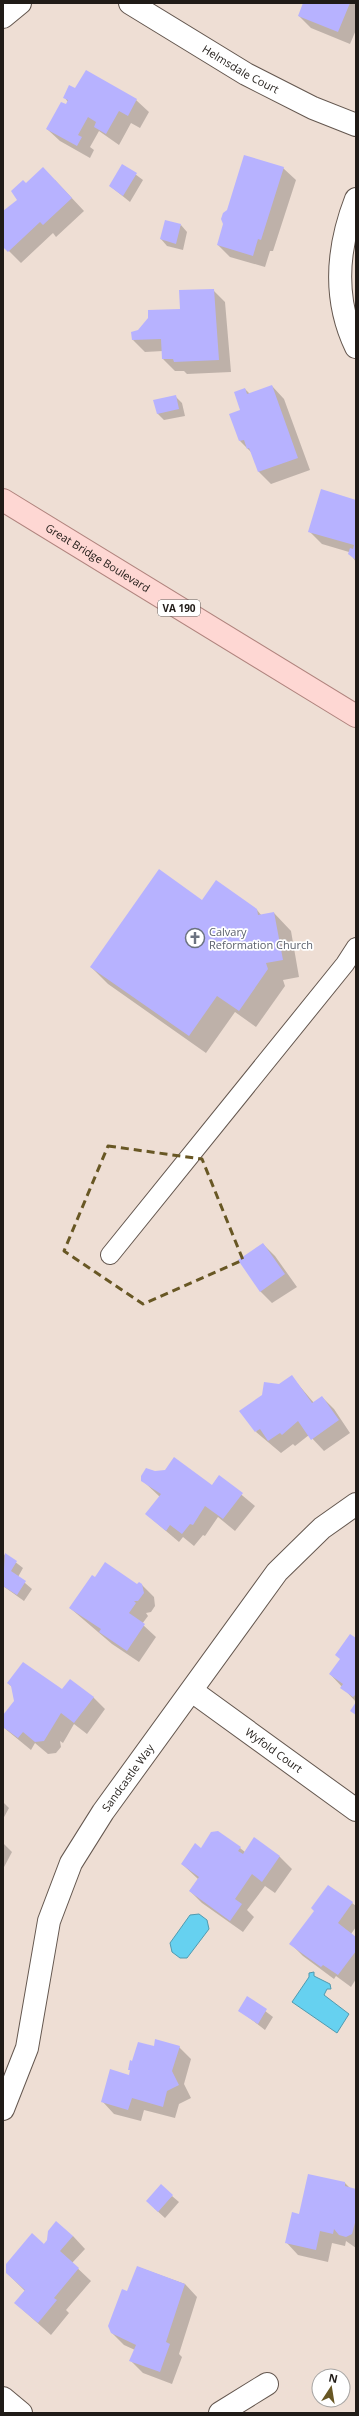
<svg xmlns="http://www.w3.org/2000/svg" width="359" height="2416" font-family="'Open Sans',sans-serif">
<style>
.water{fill:#66d1f0;stroke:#519aaf}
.shadow{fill:#0003}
.building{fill:#b7b2ff}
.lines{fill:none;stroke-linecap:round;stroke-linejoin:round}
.lane-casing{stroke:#64574f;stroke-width:20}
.street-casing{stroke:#64574f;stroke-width:24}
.primary-casing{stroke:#b0847e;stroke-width:24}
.lane{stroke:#fff;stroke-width:18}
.street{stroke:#fff;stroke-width:22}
.primary{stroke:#fed7d3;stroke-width:22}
.marked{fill:none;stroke:#685724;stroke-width:3;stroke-dasharray:8 5;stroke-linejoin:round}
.labels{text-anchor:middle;stroke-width:3.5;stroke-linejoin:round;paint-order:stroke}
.shield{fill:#fff;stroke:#635f5d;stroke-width:1}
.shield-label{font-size:10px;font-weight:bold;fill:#201b17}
.street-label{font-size:11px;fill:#201b17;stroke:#fff}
.worship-label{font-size:11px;fill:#5b616d;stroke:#fff;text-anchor:start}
</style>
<rect width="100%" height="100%" fill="#eeded4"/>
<path class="water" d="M 199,1914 L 207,1920 L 209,1929 L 187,1958 L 180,1958 L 172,1952 L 170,1943 L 190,1915 Z
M 314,1972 L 314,1976 L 330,1984 L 331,1989 L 327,1989 L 324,1995 L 349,2014 L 337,2033 L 292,2002 L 309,1977 L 309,1973 Z"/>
<path class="shadow" d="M 304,3 L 356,3 L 356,30 L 350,44 L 311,28 L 299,16 Z
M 75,89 L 136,100 L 149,112 L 140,128 L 131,123 L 119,145 L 99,131 L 90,147 L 94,150 L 90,158 L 60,141 L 47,129 L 66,106 L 68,102 L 64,97 Z
M 123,165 L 143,180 L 130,202 L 110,186 Z
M 283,168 L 296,180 L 273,251 L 270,251 L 265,267 L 230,257 L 218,245 L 228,211 Z
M 55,180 L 84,211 L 56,237 L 53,233 L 21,263 L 3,245 L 3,213 L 18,200 L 26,184 Z
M 181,225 L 187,232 L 183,250 L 167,246 L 161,239 Z
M 213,290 L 225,302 L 231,372 L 187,374 L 184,371 L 175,371 L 163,359 L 163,351 L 145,352 L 133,340 Z
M 272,386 L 284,399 L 310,470 L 271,484 L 259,472 L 252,453 L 240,441 L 245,389 L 250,394 Z
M 175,396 L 182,403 L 185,416 L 164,420 L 157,413 Z
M 356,501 L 356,562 L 349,552 L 322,544 L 309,531 Z
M 202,901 L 257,910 L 262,916 L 274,913 L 291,931 L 299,977 L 283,980 L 285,986 L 256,1027 L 235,1012 L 206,1053 L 108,984 L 91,967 Z
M 263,1244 L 275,1256 L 297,1287 L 272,1303 L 260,1291 Z
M 292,1377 L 314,1403 L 322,1397 L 334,1409 L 350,1433 L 324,1451 L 309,1435 L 295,1446 L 293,1444 L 281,1453 L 256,1432 L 279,1385 Z
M 155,1473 L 212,1486 L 219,1476 L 255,1506 L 235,1531 L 218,1517 L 205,1536 L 203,1535 L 194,1546 L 183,1537 L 179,1542 L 146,1514 L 160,1497 L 142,1480 Z
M 5,1554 L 23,1568 L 18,1577 L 32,1589 L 24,1601 L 3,1586 L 3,1557 Z
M 96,1578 L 142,1585 L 154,1597 L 155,1606 L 151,1612 L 146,1613 L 148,1616 L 142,1624 L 156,1637 L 139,1662 L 112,1644 L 70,1608 Z
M 356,1640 L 356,1702 L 330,1674 Z
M 8,1683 L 93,1697 L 105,1709 L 87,1734 L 74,1724 L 63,1743 L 60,1741 L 61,1747 L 56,1753 L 48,1754 L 35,1743 L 31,1750 L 3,1727 L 3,1717 L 15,1701 L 12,1687 Z
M 3,1802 L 9,1808 L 3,1819 Z
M 254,1839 L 280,1857 L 292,1869 L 275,1893 L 265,1886 L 247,1910 L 254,1917 L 243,1932 L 202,1903 L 190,1891 L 198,1879 L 182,1864 L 202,1849 L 240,1848 L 245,1852 Z
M 3,1843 L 12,1852 L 3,1869 Z
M 352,1903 L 356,1906 L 356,1927 L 351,1934 L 356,1938 L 356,1979 L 351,1987 L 336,1976 L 334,1979 L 303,1956 L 291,1944 Z
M 248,1998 L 273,2017 L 265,2030 L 239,2010 Z
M 154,2047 L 179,2047 L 191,2059 L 184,2084 L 191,2098 L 179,2104 L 175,2118 L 144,2110 L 141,2121 L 114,2114 L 102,2101 L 130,2076 L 131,2072 L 129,2069 L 133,2063 Z
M 345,2183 L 350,2188 L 356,2190 L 356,2248 L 346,2241 L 345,2246 L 332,2243 L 328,2262 L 298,2255 L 286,2242 L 299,2215 Z
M 172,2196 L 179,2202 L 165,2218 L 154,2208 Z
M 73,2236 L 85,2249 L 72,2263 L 91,2281 L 66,2310 L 69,2313 L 51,2335 L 15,2303 L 25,2291 L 7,2273 L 48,2241 Z
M 138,2267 L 185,2284 L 197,2297 L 179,2354 L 182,2357 L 172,2384 L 143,2373 L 131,2361 L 135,2350 L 124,2345 L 112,2333 Z"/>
<path class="building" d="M 303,3 L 350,3 L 338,32 L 298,16 Z
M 86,70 L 137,99 L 128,116 L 119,111 L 106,134 L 94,127 L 96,122 L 88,117 L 78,135 L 82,137 L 77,146 L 46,129 L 61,102 L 66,104 L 68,100 L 63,98 L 69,85 L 75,88 Z
M 244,155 L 284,167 L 261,240 L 258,239 L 253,256 L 217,245 L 223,224 L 221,219 L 223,213 L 227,210 Z
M 122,164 L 137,173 L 123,196 L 109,186 Z
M 43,167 L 72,198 L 43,225 L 40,222 L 8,252 L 3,247 L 3,211 L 17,200 L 11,191 L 23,180 L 26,183 Z
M 165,220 L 181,224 L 176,244 L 160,239 Z
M 214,289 L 219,360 L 174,362 L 173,359 L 162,359 L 161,339 L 132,340 L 131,332 L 138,330 L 148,318 L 148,310 L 180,309 L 179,290 Z
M 272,385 L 298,458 L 258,472 L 249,448 L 247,449 L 244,440 L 239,441 L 229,414 L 240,410 L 234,392 L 245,388 L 247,394 Z
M 176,395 L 179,409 L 157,414 L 153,400 Z
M 321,489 L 356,500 L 356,560 L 348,554 L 350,548 L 353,549 L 354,545 L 308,532 Z
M 159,869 L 202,900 L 216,880 L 257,909 L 258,915 L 274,912 L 283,960 L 266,963 L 268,969 L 239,1011 L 217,996 L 189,1036 L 90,967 Z
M 263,1243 L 285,1274 L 260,1292 L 238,1260 Z
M 292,1375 L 312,1403 L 322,1396 L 339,1420 L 311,1440 L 298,1421 L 282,1435 L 280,1433 L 268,1441 L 260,1429 L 255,1432 L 239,1411 L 262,1395 L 264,1382 L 279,1384 Z
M 174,1457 L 212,1485 L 219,1475 L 243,1493 L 223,1519 L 205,1506 L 193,1525 L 190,1524 L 182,1534 L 170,1525 L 166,1531 L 145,1514 L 161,1494 L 141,1481 L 141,1476 L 146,1468 L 155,1471 L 165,1470 Z
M 5,1553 L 17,1561 L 11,1571 L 26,1581 L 17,1595 L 3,1586 Z
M 105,1562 L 137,1584 L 139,1582 L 142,1584 L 144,1593 L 138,1601 L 134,1601 L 136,1603 L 129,1613 L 145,1624 L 127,1651 L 99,1632 L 101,1629 L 69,1608 L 92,1575 L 95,1577 Z
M 350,1634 L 356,1638 L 356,1694 L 353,1697 L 340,1688 L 343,1684 L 329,1674 L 340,1659 L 335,1655 Z
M 23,1662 L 62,1689 L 70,1679 L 94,1697 L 74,1723 L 61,1713 L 44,1741 L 35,1742 L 23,1732 L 18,1738 L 3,1727 L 3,1715 L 14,1701 L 11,1686 L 7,1683 Z
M 356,1702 L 356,1715 L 350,1711 Z
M 218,1831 L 241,1847 L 238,1851 L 243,1854 L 254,1837 L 280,1856 L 262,1882 L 252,1874 L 235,1899 L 242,1904 L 230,1921 L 189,1891 L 199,1877 L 181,1864 L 195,1843 L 201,1848 L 211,1832 Z
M 328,1885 L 353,1902 L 338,1923 L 356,1937 L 356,1951 L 338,1975 L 323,1965 L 321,1967 L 289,1944 L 314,1911 L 311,1908 Z
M 247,1996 L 267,2009 L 258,2024 L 238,2011 Z
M 155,2039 L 180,2046 L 172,2071 L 179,2085 L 167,2091 L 163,2107 L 132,2098 L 128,2110 L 101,2102 L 110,2069 L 129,2075 L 130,2070 L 128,2070 L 130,2060 L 132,2061 L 138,2042 L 154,2046 Z
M 308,2174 L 345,2182 L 345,2186 L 356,2189 L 356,2219 L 352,2234 L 346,2237 L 339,2235 L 334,2229 L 333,2234 L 320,2231 L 316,2250 L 285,2243 L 292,2212 L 299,2214 Z
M 161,2184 L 173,2195 L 158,2212 L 146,2201 Z
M 56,2221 L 73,2236 L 60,2251 L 79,2268 L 54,2298 L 57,2300 L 38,2323 L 14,2303 L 25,2290 L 6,2273 L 6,2264 L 32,2233 L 44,2244 L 47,2240 L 48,2231 Z
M 137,2266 L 185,2284 L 166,2342 L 170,2344 L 160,2372 L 129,2361 L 136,2345 L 111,2333 L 108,2326 L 122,2289 L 127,2291 Z"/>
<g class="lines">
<g class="lane-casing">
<path id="lane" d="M 110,1255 L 345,964 L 356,947"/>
</g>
<g class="street-casing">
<g id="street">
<path id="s1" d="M 130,3 L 246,74 L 313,108 L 356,125"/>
<path d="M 3,17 L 20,3"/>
<path d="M 356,199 C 337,248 333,299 356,347"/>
<path id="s2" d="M 192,1691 L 356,1810"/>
<path id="s3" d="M 3,2109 L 27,2048 L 49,1921 L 71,1863 L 103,1812 L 277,1572 L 322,1528 L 356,1504"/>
<path d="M 3,2398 L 21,2413"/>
<path d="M 220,2413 L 267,2384"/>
</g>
</g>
<g class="primary-casing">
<g id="primary">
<path id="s4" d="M 3,500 L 356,716"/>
</g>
</g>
<use href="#lane" class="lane"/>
<use href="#street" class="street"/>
<use href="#primary" class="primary"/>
</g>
<path class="marked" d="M 108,1146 L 202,1159 L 243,1260 L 143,1304 L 64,1251 Z"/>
<defs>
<g id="church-ring" transform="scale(1)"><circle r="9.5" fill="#fff" stroke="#6b7280" stroke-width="1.5"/><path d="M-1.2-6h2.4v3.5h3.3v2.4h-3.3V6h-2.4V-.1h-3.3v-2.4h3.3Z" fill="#6b7280"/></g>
</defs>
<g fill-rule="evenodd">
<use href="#church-ring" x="195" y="938"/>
</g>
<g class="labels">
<rect class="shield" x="158" y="600" width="42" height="16" rx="3"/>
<g class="shield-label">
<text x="179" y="612">VA 190</text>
</g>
<g class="street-label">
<text dy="4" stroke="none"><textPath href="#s1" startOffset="129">Helmsdale Court</textPath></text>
<text dy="4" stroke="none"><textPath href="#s4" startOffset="111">Great Bridge Boulevard</textPath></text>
<text dy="4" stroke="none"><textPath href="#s2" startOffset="101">Wyfold Court</textPath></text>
<text dy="4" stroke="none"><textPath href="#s3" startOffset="359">Sandcastle Way</textPath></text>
</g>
<g class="worship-label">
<text x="209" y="936">Calvary<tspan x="209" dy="13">Reformation Church</tspan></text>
</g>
</g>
<rect width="359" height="2416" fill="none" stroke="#201b17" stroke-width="8"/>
<g transform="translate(331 2388) rotate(12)"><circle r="19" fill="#ffffff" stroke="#a6a4a2"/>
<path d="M0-3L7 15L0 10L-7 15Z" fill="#685724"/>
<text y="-6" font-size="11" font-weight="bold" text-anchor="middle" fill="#201b17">N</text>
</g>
</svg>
